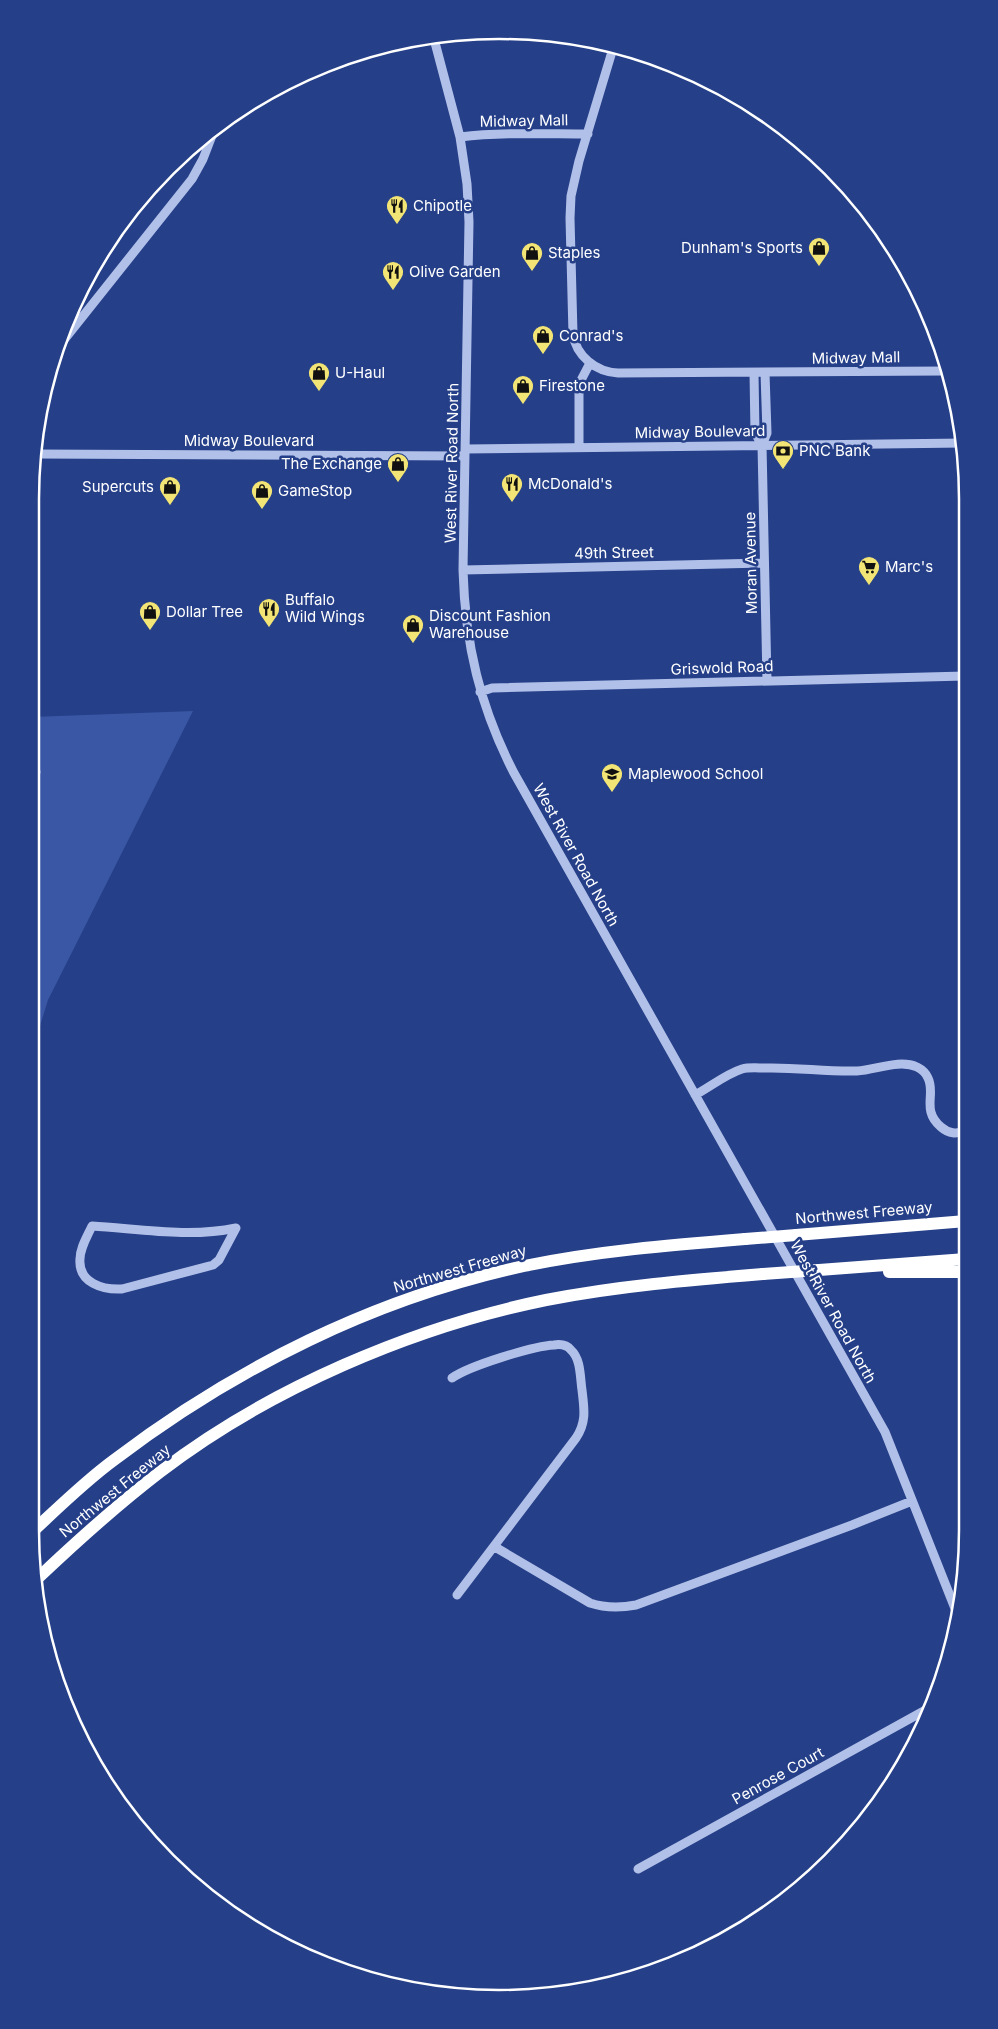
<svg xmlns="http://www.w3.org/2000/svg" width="998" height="2029" font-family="Inter,sans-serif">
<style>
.green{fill:#3957a4}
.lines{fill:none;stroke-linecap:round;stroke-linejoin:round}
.minor{stroke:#b1c0e9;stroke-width:9}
.highway{stroke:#fff;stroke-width:12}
.highway-bridge{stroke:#fff;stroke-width:12}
.labels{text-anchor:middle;stroke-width:5;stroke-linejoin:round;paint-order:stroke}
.street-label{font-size:15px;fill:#fff;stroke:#253f88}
.poi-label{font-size:15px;fill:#fff;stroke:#253f88;text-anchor:start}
.rim{fill:none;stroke:#fff;stroke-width:2.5}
</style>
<rect width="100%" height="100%" fill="#253f88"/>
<path class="green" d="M 193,711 L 48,1000 L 30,1058 L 31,717 Z"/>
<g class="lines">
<path class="minor" d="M 433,35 L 460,137 L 467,184 L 469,222 L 463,570 C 465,644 480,707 514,773 L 885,1432 L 958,1616
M 614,45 L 579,161 L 571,196 L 570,218 L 573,334 C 576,356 596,372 618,373 L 946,371
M 460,137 C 502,132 545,134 588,134
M 56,350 L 192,179 L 203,159 L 215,128
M 754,373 L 755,433 L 762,445
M 765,373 L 767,433 L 762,445 L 767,681
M 579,447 L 579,384 L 590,363
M 466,449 L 964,443
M 33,454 L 465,456
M 463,570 L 764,563
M 480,692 L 492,688 L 965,676
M 31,772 L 36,772
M 695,1095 C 710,1087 726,1074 742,1069 C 749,1067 758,1068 765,1068 C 796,1067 826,1072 857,1071 C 876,1070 899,1059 917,1067 C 921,1069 926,1073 928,1078 C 936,1094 921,1110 941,1127 C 949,1134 956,1134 966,1131
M 92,1226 C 140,1229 189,1238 236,1228 L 219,1260 L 213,1265 L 122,1289 C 103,1290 78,1283 80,1259 C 80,1248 87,1237 92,1226 Z
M 452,1378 C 469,1366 533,1346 554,1345 C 560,1344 567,1345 571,1350 C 581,1359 580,1377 582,1390 C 584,1408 587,1422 576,1438 L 457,1595
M 495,1547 L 590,1603 C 605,1608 620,1608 636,1605 L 852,1525 L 912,1501
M 638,1869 L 931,1707"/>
<path class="highway" d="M 796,1235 L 966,1221
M 819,1270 L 966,1259
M 889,1272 L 966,1272
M 31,1533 C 58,1508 84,1482 114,1460 C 235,1368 375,1298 524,1266 C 597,1251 671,1245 745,1239
M 38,1578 C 77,1541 117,1505 160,1472 C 268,1389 413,1327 546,1300 C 618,1286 690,1280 763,1274"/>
<path class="highway-bridge" d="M 745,1239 L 796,1235
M 763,1274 L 819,1270"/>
</g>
<defs>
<g id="restaurant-pin" transform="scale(1.125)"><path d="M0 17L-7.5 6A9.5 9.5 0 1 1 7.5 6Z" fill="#f3e575" stroke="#253f88"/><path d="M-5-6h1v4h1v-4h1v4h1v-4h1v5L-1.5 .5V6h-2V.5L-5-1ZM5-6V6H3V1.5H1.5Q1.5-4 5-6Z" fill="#111"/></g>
<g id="shop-pin" transform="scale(1.125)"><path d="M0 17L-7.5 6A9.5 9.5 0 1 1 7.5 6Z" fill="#f3e575" stroke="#253f88"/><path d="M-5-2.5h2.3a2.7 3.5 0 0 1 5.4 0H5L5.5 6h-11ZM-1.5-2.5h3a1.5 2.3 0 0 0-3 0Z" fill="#111"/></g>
<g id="bank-pin" transform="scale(1.125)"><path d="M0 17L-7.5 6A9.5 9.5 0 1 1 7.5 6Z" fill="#f3e575" stroke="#253f88"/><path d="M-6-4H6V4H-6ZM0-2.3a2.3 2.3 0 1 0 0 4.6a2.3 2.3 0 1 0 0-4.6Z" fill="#111"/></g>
<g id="supermarket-pin" transform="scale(1.125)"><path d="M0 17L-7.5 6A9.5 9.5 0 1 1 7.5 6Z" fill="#f3e575" stroke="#253f88"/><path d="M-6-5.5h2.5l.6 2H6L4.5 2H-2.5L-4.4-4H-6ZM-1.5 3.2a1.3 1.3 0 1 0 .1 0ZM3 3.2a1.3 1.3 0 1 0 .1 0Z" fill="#111"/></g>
<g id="school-pin" transform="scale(1.125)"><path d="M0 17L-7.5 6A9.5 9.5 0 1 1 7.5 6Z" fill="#f3e575" stroke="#253f88"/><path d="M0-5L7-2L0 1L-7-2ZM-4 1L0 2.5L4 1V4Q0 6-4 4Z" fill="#111"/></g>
</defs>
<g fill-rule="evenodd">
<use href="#restaurant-pin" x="397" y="206"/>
<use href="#shop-pin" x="819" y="248"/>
<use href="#shop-pin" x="532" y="253"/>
<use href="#restaurant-pin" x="393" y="272"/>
<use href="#shop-pin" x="543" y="336"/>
<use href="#shop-pin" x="319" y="373"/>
<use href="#shop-pin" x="523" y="386"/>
<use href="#bank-pin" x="783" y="451"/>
<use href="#shop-pin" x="398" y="464"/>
<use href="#restaurant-pin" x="512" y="484"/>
<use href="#shop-pin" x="170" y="487"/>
<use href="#shop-pin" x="262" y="491"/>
<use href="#supermarket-pin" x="869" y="567"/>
<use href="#restaurant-pin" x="269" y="609"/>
<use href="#shop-pin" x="150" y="612"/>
<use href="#shop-pin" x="413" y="625"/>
<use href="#school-pin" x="612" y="774"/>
</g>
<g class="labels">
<g class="street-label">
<text transform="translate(524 121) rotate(-1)" y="5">Midway Mall</text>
<text transform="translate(856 358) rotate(-1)" y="5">Midway Mall</text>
<text transform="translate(700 432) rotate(-1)" y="5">Midway Boulevard</text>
<text x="249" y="446">Midway Boulevard</text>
<text transform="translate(452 463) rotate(-89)" y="5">West River Road North</text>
<text transform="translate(614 553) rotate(-1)" y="5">49th Street</text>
<text transform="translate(751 563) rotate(-91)" y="5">Moran Avenue</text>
<text transform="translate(722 668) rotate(-2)" y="5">Griswold Road</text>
<text transform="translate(576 855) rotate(61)" y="5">West River Road North</text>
<text transform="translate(864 1213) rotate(-5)" y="5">Northwest Freeway</text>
<text transform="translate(460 1269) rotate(-16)" y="5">Northwest Freeway</text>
<text transform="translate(833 1312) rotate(61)" y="5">West River Road North</text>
<text transform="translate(115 1491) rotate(-39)" y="5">Northwest Freeway</text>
<text transform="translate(778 1776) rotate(-29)" y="5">Penrose Court</text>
</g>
<g class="poi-label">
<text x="413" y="211">Chipotle</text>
<text x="803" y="253" text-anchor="end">Dunham's Sports</text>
<text x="548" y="258">Staples</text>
<text x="409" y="277">Olive Garden</text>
<text x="559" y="341">Conrad's</text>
<text x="335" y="378">U-Haul</text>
<text x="539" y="391">Firestone</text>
<text x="799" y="456">PNC Bank</text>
<text x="382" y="469" text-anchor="end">The Exchange</text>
<text x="528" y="489">McDonald's</text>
<text x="154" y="492" text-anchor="end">Supercuts</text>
<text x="278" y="496">GameStop</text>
<text x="885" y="572">Marc's</text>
<text x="285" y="605">Buffalo<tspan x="285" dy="17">Wild Wings</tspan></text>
<text x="166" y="617">Dollar Tree</text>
<text x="429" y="621">Discount Fashion<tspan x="429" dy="17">Warehouse</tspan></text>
<text x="628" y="779">Maplewood School</text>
</g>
</g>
<path d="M0 0H998V2029H0ZM499 39H499A460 460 0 0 1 959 499V1530A460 460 0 0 1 499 1990H499A460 460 0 0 1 39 1530V499A460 460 0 0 1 499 39Z" fill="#253f88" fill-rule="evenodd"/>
<path class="rim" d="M499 39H499A460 460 0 0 1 959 499V1530A460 460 0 0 1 499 1990H499A460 460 0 0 1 39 1530V499A460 460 0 0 1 499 39Z"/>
</svg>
